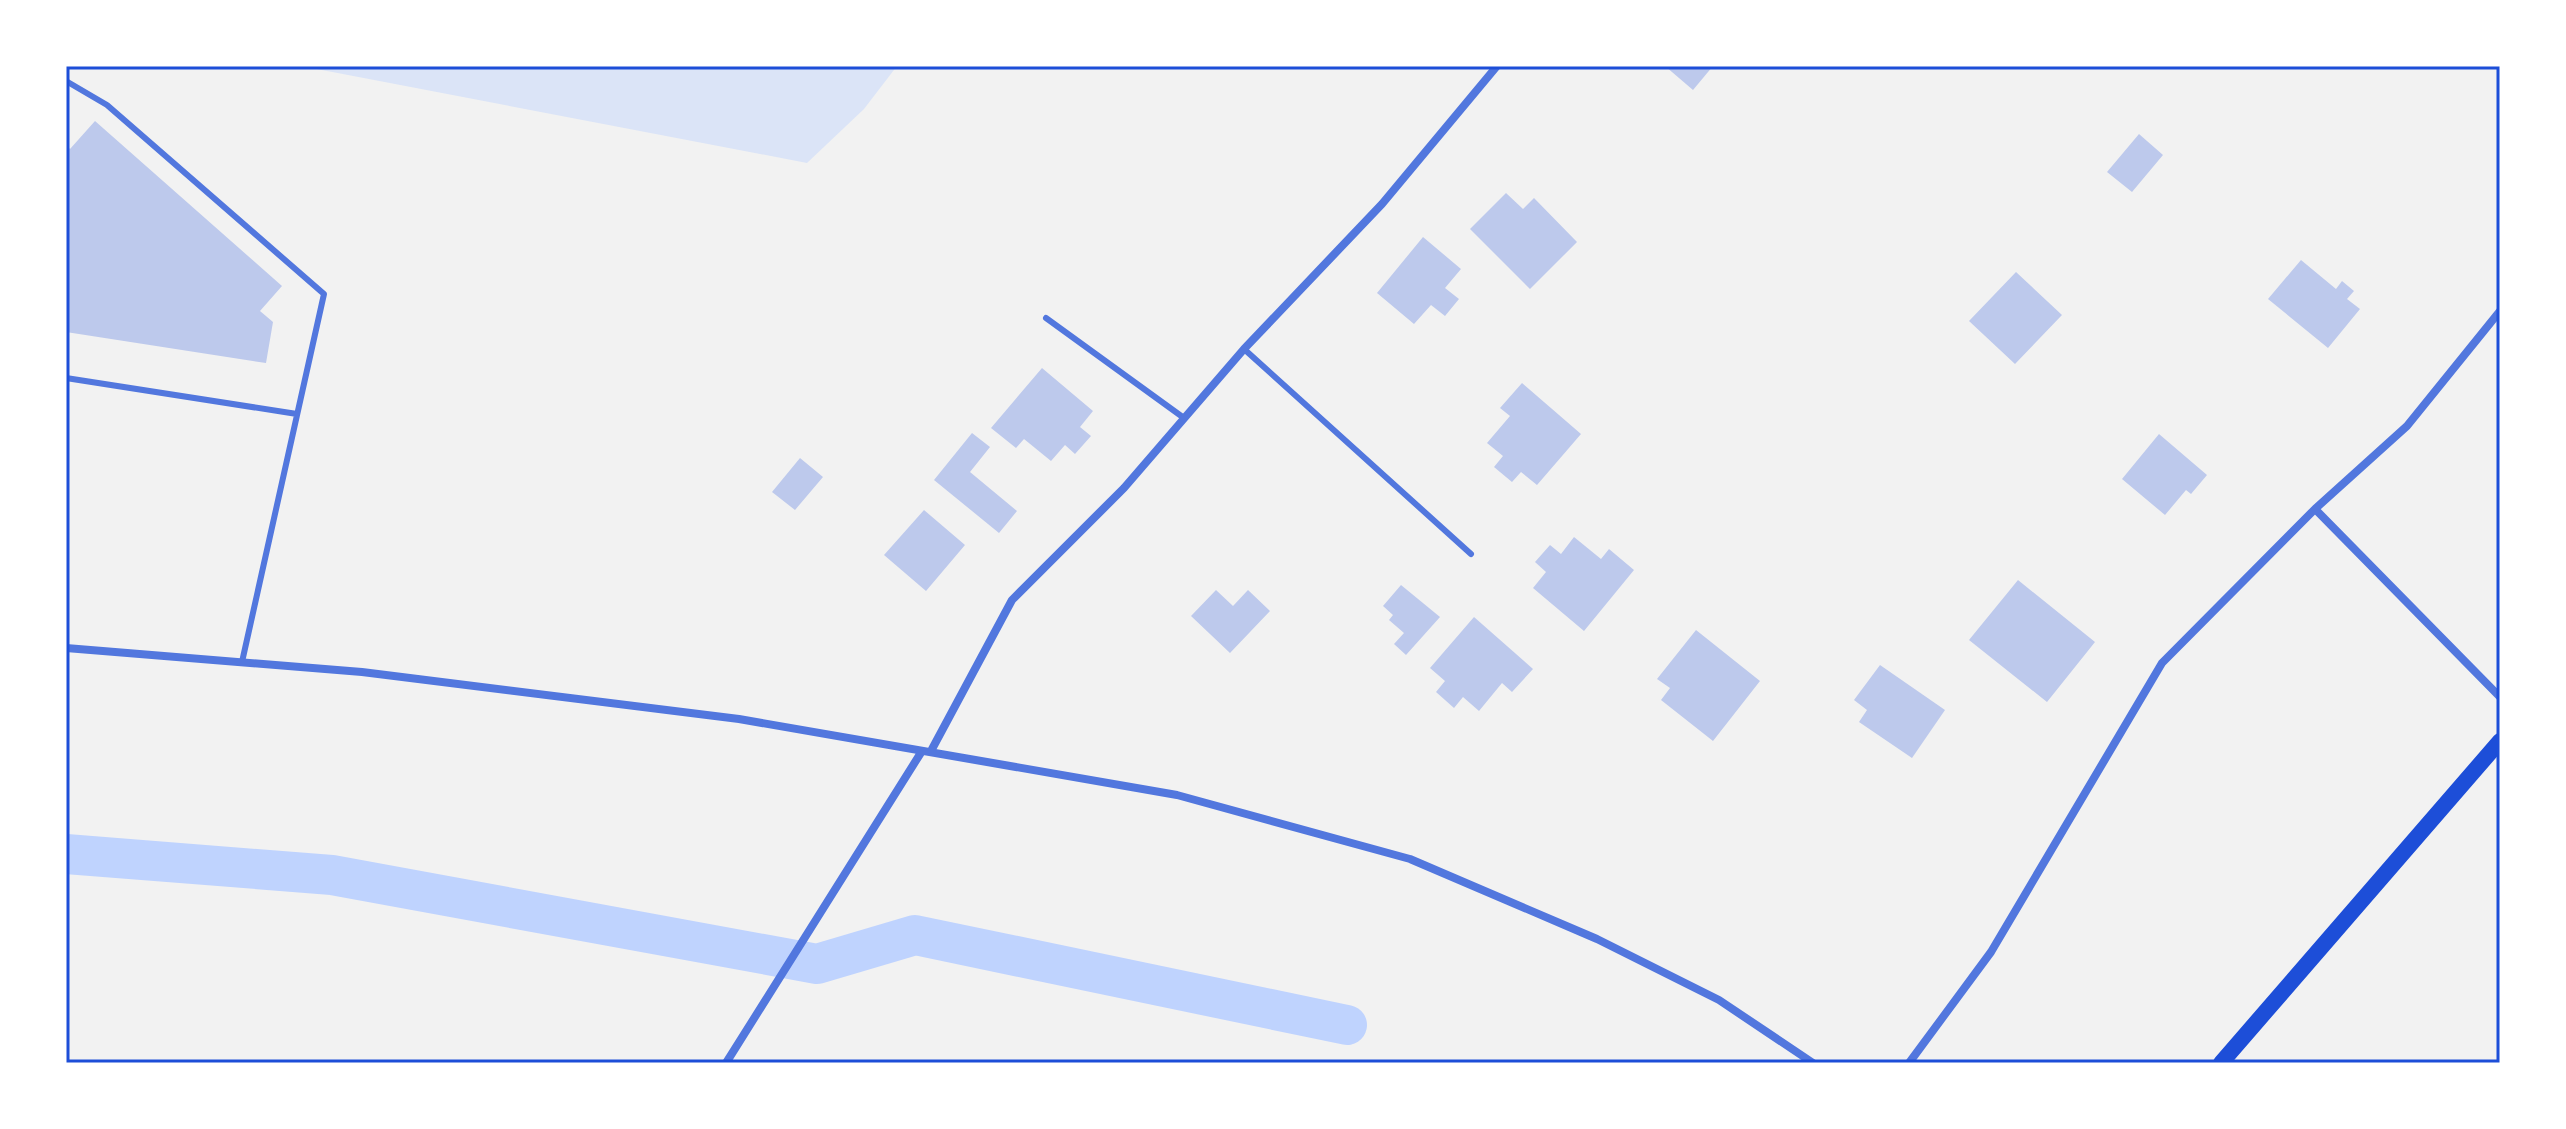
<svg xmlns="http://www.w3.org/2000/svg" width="2566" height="1129" font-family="'Roboto Condensed',sans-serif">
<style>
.green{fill:#dbe4f7}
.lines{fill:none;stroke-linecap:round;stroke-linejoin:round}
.canal{stroke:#bfd3fe;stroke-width:40}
.building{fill:#bdc9ec}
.service{stroke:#5277de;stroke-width:6}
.minor{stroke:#5277de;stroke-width:8}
.secondary{stroke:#1d4ed8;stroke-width:16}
.neatline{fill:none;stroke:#1d4ed8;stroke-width:3}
</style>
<rect width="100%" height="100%" fill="#f2f2f2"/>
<path class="green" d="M 301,66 L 897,66 L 864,109 L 807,163 Z"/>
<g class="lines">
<path class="canal" d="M 66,854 L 332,875 L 817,964 L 915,935 L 1347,1025"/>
</g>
<path class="building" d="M 1665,66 L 1713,66 L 1693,90 Z
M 95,121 L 282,286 L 260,311 L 273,322 L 266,363 L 66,332 L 66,145 L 70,149 Z
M 2139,134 L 2163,155 L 2132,192 L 2107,172 Z
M 1506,193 L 1523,209 L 1534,198 L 1577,242 L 1530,289 L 1470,229 Z
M 1423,237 L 1461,269 L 1445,288 L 1459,299 L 1445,316 L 1431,305 L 1414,324 L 1377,293 Z
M 2301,260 L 2336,289 L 2342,281 L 2354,291 L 2347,299 L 2360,309 L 2328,348 L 2268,299 Z
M 2016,272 L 2062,315 L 2015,364 L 1969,321 Z
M 1042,368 L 1093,411 L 1080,427 L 1091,436 L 1075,454 L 1065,445 L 1051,461 L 1024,439 L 1016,448 L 991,428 Z
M 1522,383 L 1581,434 L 1537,485 L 1521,472 L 1512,482 L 1494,467 L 1503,456 L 1487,443 L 1510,416 L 1500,408 Z
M 972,433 L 990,447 L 970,472 L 1017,511 L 999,533 L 934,480 Z
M 2159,434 L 2207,475 L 2191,494 L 2186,490 L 2165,515 L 2122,479 Z
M 800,458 L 823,477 L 795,510 L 772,492 Z
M 924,510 L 965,545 L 926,591 L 884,555 Z
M 1574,537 L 1601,559 L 1609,549 L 1634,570 L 1584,631 L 1533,588 L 1546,572 L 1535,562 L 1550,545 L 1561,554 Z
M 2018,580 L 2095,642 L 2047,702 L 1969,640 Z
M 1401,585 L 1440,617 L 1406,655 L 1394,644 L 1404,633 L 1389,620 L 1393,615 L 1383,606 Z
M 1216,590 L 1233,606 L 1248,590 L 1270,611 L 1230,653 L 1191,616 Z
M 1474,617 L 1533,669 L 1512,692 L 1502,683 L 1479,711 L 1463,697 L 1454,708 L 1436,692 L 1445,681 L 1430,668 Z
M 1696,630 L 1760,681 L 1713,741 L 1661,700 L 1670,688 L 1657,679 Z
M 1880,665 L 1945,710 L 1912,758 L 1859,722 L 1867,710 L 1854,700 Z"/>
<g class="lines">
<path class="service" d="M 66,81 L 107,105 L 324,294 L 242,662
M 1046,318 L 1184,418
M 1244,349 L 1471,554
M 66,378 L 297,414"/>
<path class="minor" d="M 2315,509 L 2500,697
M 66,648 L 362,672 L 739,719 L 1177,795 L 1410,859 L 1597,939 L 1719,1000 L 1813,1063
M 931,751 L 1012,600 L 1124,488 L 1244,349 L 1382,204 L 1497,66
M 726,1063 L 922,751
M 1909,1063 L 1991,952 L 2162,663 L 2315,509 L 2407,426 L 2500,311"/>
<path class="secondary" d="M 2221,1063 L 2500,741"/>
</g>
<rect width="2566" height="1129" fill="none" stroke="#ffffff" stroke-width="136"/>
<rect x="68" y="68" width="2430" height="993" class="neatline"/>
</svg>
